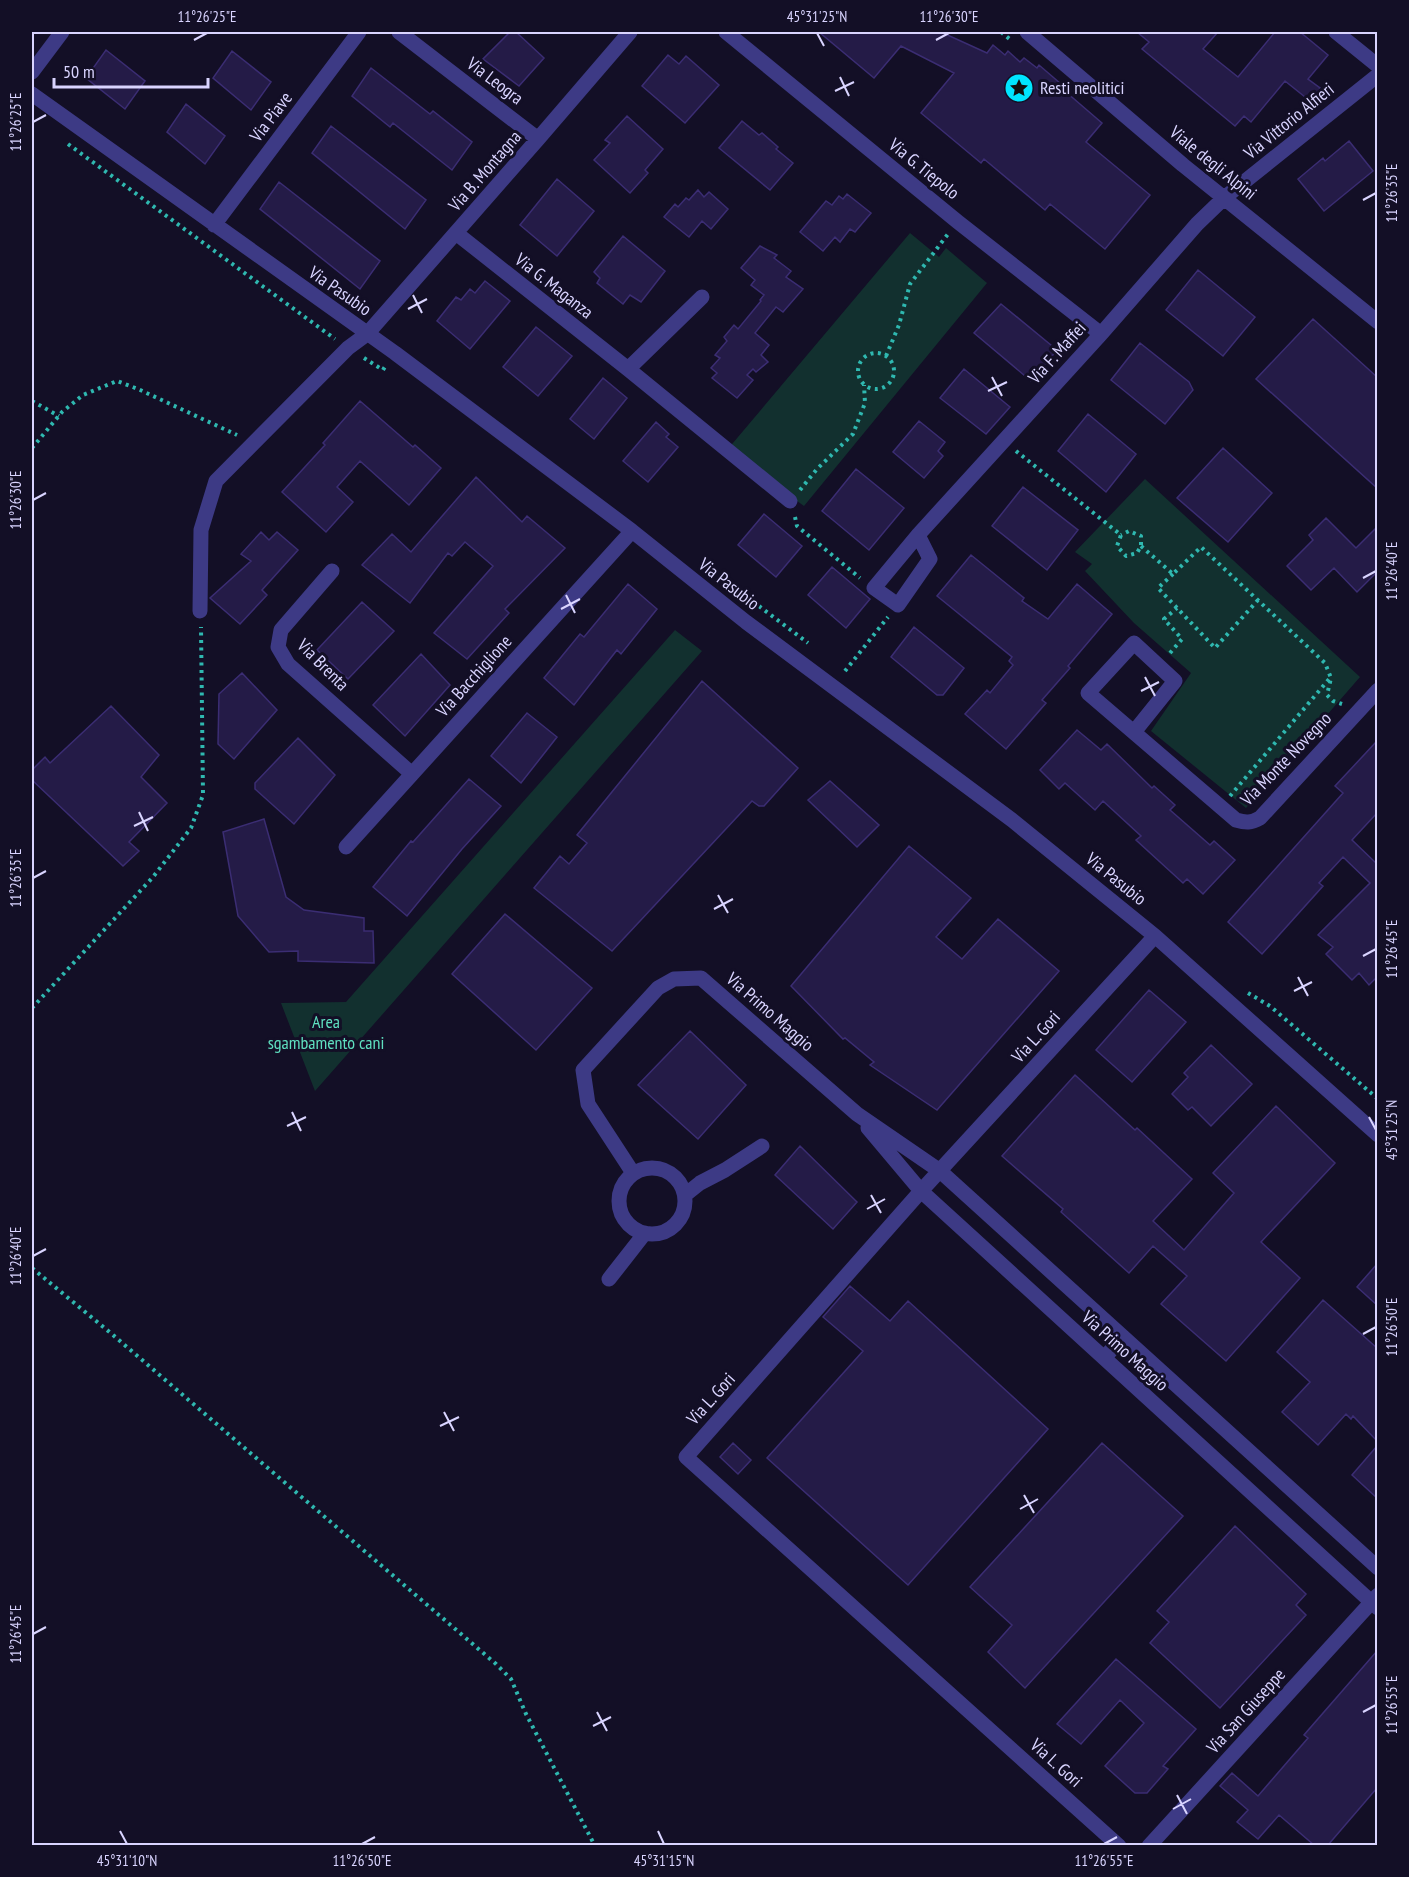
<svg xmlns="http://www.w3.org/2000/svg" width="1409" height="1877" font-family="'PT Sans Narrow',sans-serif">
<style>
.green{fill:#12302f}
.building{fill:#241b47;stroke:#3b2d73;stroke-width:1.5}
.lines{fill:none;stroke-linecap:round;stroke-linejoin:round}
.path{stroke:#2fb8b0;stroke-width:4;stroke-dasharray:3 4.5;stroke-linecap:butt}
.minor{stroke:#3d3a85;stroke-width:15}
.ticks{fill:none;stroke:#d9d4ff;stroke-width:2}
.labels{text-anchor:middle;stroke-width:6;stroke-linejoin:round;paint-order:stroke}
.street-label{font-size:18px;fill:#d9d4ff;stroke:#130f26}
.poi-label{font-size:18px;fill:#d9d4ff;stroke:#130f26;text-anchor:start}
.park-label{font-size:18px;fill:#5fe0c0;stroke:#130f26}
.neatline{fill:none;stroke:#d9d4ff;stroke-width:2}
.ticks-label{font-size:15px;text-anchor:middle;fill:#d9d4ff}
</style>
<rect width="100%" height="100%" fill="#130f26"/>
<path class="green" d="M 910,233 L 939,257 L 946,248 L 987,283 L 804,506 L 727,450 Z
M 1145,479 L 1360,677 L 1246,808 L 1151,731 L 1191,673 L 1134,623 L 1085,571 L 1092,564 L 1075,552 Z
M 675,630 L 702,651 L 315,1091 L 281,1003 L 346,1002 Z"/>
<path class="building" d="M 510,32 L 516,32 L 544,58 L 519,86 L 483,59 Z
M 819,32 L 941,32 L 987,53 L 993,45 L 1005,55 L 1008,51 L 1020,62 L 1024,58 L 1037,68 L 1039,65 L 1068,90 L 1066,92 L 1102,123 L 1086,142 L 1150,195 L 1105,249 L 1050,204 L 1045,210 L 984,159 L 981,163 L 921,113 L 954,73 L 901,46 L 874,78 Z
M 1137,32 L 1218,32 L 1203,49 L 1238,77 L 1275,32 L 1300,32 L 1328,55 L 1308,79 L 1320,88 L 1310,101 L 1285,81 L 1251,122 L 1244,116 L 1235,126 L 1142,49 L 1149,42 Z
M 106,50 L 145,81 L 125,109 L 86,78 Z
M 232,51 L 271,82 L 251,110 L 213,78 Z
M 668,55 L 679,64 L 686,56 L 719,85 L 685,123 L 642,86 Z
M 371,68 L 430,114 L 433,111 L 472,142 L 452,170 L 393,123 L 390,127 L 352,96 Z
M 186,104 L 225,136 L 205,164 L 167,132 Z
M 627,116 L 663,149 L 645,170 L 648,173 L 630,193 L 594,160 L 610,143 L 605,140 Z
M 742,121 L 759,135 L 762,133 L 778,147 L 776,149 L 793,163 L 770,190 L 719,148 Z
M 331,126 L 426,200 L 405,229 L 312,153 Z
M 1349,141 L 1373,171 L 1324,211 L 1298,179 L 1323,158 L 1325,161 Z
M 557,179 L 594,211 L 557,256 L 520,225 Z
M 279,182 L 380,261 L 360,289 L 260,209 Z
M 698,190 L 704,197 L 709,192 L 728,209 L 711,229 L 702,221 L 689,237 L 664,217 L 675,204 L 678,207 L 686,198 L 689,200 Z
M 847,194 L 871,213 L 855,232 L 850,229 L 840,242 L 835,237 L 823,251 L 800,232 L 826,201 L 832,205 L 839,196 L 843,199 Z
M 623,236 L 665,271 L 641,302 L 630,295 L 623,304 L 597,283 L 600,278 L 594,272 Z
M 760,246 L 777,255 L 774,258 L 791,271 L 786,277 L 803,289 L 783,312 L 776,307 L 755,333 L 769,345 L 761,355 L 768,362 L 756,372 L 753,369 L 747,375 L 753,380 L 737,398 L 712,378 L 717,373 L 711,368 L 720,358 L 715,355 L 727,341 L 724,337 L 734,325 L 738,329 L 761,301 L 760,300 L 764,295 L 751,285 L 755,280 L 741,268 Z
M 1198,270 L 1255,317 L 1223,356 L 1166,310 Z
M 485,281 L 510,301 L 470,349 L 437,321 L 456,297 L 461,300 L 470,289 L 475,293 Z
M 1001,304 L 1057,350 L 1031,381 L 974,333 Z
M 1313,319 L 1377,377 L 1377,488 L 1256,379 Z
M 536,327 L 572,356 L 538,396 L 503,367 Z
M 1140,343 L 1189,382 L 1193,390 L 1165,424 L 1111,380 Z
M 964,369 L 1010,407 L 986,434 L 940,398 Z
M 603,378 L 627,398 L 594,439 L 570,419 Z
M 360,401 L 413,447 L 415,445 L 441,468 L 409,505 L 360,461 L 337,487 L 353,502 L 326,532 L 282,492 L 325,445 L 323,443 Z
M 1088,414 L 1136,454 L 1106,492 L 1058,451 Z
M 919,421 L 945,442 L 938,451 L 943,456 L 924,478 L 893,452 Z
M 656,422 L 669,434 L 666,437 L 678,447 L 648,482 L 623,461 Z
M 1223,448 L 1272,493 L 1228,542 L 1177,498 Z
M 856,469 L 904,508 L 869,550 L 822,511 Z
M 476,477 L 522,522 L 527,516 L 565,548 L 505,609 L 509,613 L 467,659 L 434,633 L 493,566 L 465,542 L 452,556 L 448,553 L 410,603 L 362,565 L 392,534 L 411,552 Z
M 1023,487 L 1078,530 L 1047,570 L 992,526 Z
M 764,514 L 802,546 L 776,577 L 738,545 Z
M 1326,518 L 1356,548 L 1377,527 L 1377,572 L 1357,592 L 1334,568 L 1311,590 L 1287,566 L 1313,540 L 1309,535 Z
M 261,532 L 269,540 L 277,532 L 298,550 L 262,590 L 267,595 L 240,624 L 210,598 L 251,561 L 241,554 Z
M 971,555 L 1024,598 L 1022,601 L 1048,619 L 1077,584 L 1112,614 L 1068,666 L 1070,668 L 1042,700 L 1046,703 L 1006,749 L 965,714 L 987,690 L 990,693 L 1013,665 L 1009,661 L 1012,657 L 937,596 Z
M 832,567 L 870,599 L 846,628 L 808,595 Z
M 628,584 L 657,609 L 621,654 L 617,650 L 574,705 L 544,678 L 580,634 L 584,637 Z
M 362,602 L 394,631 L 348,679 L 317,650 Z
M 914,627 L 964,668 L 943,695 L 937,695 L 891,657 Z
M 421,654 L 450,685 L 405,736 L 373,705 Z
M 242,673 L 277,710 L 234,759 L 218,744 L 219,694 Z
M 702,681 L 798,768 L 764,806 L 759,806 L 752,801 L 612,951 L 534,888 L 560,856 L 569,864 L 587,843 L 577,835 Z
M 111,706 L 159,755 L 141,777 L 167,803 L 129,842 L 139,851 L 123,866 L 32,780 L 32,770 L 45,757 L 50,763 Z
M 527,713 L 557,737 L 521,783 L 491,756 Z
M 1077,730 L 1101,750 L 1107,744 L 1152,788 L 1154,786 L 1175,805 L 1170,810 L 1210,845 L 1214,841 L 1235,860 L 1203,894 L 1187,879 L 1183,883 L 1136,840 L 1141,836 L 1103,801 L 1095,810 L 1065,783 L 1059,789 L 1040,770 Z
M 298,738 L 335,775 L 294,824 L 255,789 L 255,783 Z
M 1377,741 L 1377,813 L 1352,840 L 1377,864 L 1377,977 L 1369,985 L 1359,973 L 1352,980 L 1326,954 L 1333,947 L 1318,935 L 1370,883 L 1343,857 L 1319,883 L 1323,886 L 1262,954 L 1228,922 L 1343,793 L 1335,786 Z
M 469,779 L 501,806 L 462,849 L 407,916 L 373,887 L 411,841 L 413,842 Z
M 830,781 L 879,825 L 857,847 L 808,800 Z
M 264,819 L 286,897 L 304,910 L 364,918 L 364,931 L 373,931 L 374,963 L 298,961 L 298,951 L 269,952 L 238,916 L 223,832 Z
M 909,846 L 971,898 L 936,937 L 962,959 L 998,919 L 1059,971 L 937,1110 L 870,1065 L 874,1062 L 845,1038 L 843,1039 L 791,986 Z
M 505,914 L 592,988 L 536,1050 L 452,974 Z
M 1149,990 L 1186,1022 L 1132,1082 L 1096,1050 Z
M 690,1031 L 746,1085 L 698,1139 L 638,1085 Z
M 1211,1045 L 1252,1084 L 1211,1126 L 1192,1107 L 1188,1110 L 1172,1094 L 1188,1077 L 1184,1073 Z
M 1075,1075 L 1135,1130 L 1137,1128 L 1192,1179 L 1153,1221 L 1184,1250 L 1234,1193 L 1213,1173 L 1276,1106 L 1335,1163 L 1261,1242 L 1300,1278 L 1226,1361 L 1161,1304 L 1187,1276 L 1153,1246 L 1129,1273 L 1061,1212 L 1063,1209 L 1002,1156 Z
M 800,1146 L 857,1202 L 833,1229 L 775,1175 Z
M 1377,1264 L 1377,1305 L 1357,1287 Z
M 850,1286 L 890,1321 L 908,1301 L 1048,1429 L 908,1585 L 767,1458 L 863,1351 L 823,1317 Z
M 1323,1300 L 1377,1348 L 1377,1441 L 1353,1416 L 1351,1419 L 1346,1414 L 1318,1445 L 1282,1412 L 1310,1382 L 1277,1352 Z
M 733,1443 L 751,1460 L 738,1474 L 720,1457 Z
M 1102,1443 L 1183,1516 L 1025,1688 L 988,1652 L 1012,1625 L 970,1587 Z
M 1377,1446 L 1377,1498 L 1352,1475 Z
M 1235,1526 L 1306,1594 L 1296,1605 L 1306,1615 L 1220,1708 L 1150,1643 L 1169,1622 L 1157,1611 Z
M 1377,1651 L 1377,1788 L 1328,1845 L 1314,1845 L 1279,1815 L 1258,1839 L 1237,1822 L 1248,1810 L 1220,1786 L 1232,1773 L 1258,1796 L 1308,1738 L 1304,1735 Z
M 1116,1659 L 1196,1729 L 1163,1766 L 1168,1769 L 1147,1793 L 1135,1793 L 1105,1766 L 1144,1723 L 1120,1700 L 1081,1744 L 1057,1724 Z"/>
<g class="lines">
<path class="path" d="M 1001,32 L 1012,41
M 68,144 L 335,339
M858 371a18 18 0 1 1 36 0a18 18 0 1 1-36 0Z
M 886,356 L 899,325 L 910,284 L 948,234
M 364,358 L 383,370 L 386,365
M 32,401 L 59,416
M 32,448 L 62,412 L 83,395 L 117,381 L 138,389 L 237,435
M 1016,451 L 1121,535 L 1117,546 L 1126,556 L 1137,553 L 1141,546 L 1141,536 L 1129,531 L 1121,535
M 800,490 L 817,469 L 853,434 L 865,403 L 864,385
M 795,517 L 797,526 L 860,578
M 1141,546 L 1173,574 L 1201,547 L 1325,663 L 1331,678 L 1327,695 L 1333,701 L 1342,704
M 1173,574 L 1158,588 L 1215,648 L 1258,600
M 735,588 L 808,643
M 1170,653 L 1182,639 L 1164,619 L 1177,608
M 845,671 L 888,617
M 1230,796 L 1330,678
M 1248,993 L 1270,1006 L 1378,1099
M 32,1008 L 153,877 L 191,828 L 203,795 L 201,627
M 32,1268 L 113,1335 L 496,1664 L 511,1679 L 526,1714 L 595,1846"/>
<path class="minor" d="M 399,32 L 538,139
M 726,32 L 958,222 L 1101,334
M 1027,32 L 1183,165 L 1378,322
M 1336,32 L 1378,66
M 32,72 L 62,32
M 32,94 L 395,353 L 632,531 L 746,622 L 1012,820 L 1155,936 L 1378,1135
M 214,225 L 359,32
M 456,233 L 628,369 L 790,501
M 628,369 L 702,297
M 918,535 L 930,559 L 898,605 L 874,588 L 918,535 L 1101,334 L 1197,224 L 1224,198 L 1378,75
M 332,571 L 281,630 L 278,647 L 288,664 L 412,774
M 200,611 L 201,530 L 216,481 L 348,348 L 367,334 L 538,139 L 630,32
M 1134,732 L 1175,681 L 1134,643 L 1088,693 L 1236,820 C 1246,823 1251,823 1260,818 L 1378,690
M 346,847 L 632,531
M 868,1128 L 921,1191 L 1378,1608
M619 1201a33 33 0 1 1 66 0a33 33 0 1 1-66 0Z
M 633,1173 L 588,1104 L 583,1070 L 658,988 L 674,979 L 701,978 L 857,1114 L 940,1171 L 1378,1568
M 685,1195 L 700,1183 L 725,1170 L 762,1146
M 609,1279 L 645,1233
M 1104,1358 L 1123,1337
M 1119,1846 L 686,1457 L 921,1191 L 1155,936
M 1149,1846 L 1378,1595"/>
</g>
<path class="ticks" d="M 817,33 L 824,46M 194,40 L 207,33M 936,40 L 949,33M 840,77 L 849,96M 835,91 L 854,82M 33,122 L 46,115M 1363,200 L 1376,193M 413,295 L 422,313M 408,309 L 427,299M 992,377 L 1002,396M 988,391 L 1007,382M 33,500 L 46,493M 1363,578 L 1376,571M 566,595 L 575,613M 561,609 L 580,599M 1145,677 L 1155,696M 1141,691 L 1159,682M 139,812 L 148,831M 134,826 L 153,817M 33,878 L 46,871M 718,895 L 728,913M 714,909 L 733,899M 1363,956 L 1376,949M 1298,977 L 1308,996M 1294,991 L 1312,982M 292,1112 L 301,1131M 1369,1117 L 1376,1130M 287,1126 L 306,1117M 871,1195 L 881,1213M 867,1209 L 885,1199M 33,1256 L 46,1249M 1363,1334 L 1376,1327M 444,1412 L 454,1431M 440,1426 L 459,1417M 1024,1495 L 1034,1513M 1020,1509 L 1038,1499M 33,1634 L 46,1627M 597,1712 L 607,1731M 1363,1712 L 1376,1705M 593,1726 L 611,1717M 1177,1795 L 1187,1814M 1173,1809 L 1191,1799M 120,1831 L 127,1844M 658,1831 L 664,1844M 362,1844 L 375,1837M 1104,1844 L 1117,1837"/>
<defs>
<g id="sight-disc" transform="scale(1.5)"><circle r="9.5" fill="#00e5ff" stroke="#130f26"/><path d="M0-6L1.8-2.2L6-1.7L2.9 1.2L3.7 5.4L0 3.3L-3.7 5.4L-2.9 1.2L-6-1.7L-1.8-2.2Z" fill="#111"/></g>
</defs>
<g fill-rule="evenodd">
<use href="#sight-disc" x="1019" y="88"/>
</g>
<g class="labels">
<g class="street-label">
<text transform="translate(495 81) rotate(37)" y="6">Via Leogra</text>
<text transform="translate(271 117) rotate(-53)" y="6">Via Piave</text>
<text transform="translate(1289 121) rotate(-39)" y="6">Via Vittorio Alfieri</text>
<text transform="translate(1213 163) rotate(39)" y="6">Viale degli Alpini</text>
<text transform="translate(924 169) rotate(39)" y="6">Via G. Tiepolo</text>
<text transform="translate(485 171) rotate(-49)" y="6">Via B. Montagna</text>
<text transform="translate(554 286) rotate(38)" y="6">Via G. Maganza</text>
<text transform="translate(340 291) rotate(35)" y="6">Via Pasubio</text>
<text transform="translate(1057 353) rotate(-48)" y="6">Via F. Maffei</text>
<text transform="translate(729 584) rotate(38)" y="6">Via Pasubio</text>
<text transform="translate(323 665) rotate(45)" y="6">Via Brenta</text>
<text transform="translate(474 676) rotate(-48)" y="6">Via Bacchiglione</text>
<text transform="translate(1286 759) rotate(-46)" y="6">Via Monte Novegno</text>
<text transform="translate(1116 879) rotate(39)" y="6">Via Pasubio</text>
<text transform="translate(770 1012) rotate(41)" y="6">Via Primo Maggio</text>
<text transform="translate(1036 1037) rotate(-48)" y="6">Via L. Gori</text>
<text transform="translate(1125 1351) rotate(42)" y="6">Via Primo Maggio</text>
<text transform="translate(711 1399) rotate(-48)" y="6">Via L. Gori</text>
<text transform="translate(1246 1711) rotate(-48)" y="6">Via San Giuseppe</text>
<text transform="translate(1056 1763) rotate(42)" y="6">Via L. Gori</text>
</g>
<g class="poi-label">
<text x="1040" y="94">Resti neolitici</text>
</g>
<g class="park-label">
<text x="326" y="1028">Area<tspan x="326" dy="21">sgambamento cani</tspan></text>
</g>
</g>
<rect width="1409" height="1877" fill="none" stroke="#130f26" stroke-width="66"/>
<path d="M54 78v9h154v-9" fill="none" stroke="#d9d4ff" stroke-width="3"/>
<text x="63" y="78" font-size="18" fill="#d9d4ff" stroke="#130f26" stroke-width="4.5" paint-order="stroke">50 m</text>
<rect x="33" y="33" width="1343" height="1811" class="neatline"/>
<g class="ticks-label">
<text x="207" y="22">11°26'25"E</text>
<text x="817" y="22">45°31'25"N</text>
<text x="949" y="22">11°26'30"E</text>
<text transform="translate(16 122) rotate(-90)" y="5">11°26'25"E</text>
<text transform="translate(1392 193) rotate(-90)" y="5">11°26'35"E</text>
<text transform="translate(16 500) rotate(-90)" y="5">11°26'30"E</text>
<text transform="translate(1392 571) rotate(-90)" y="5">11°26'40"E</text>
<text transform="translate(16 878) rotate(-90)" y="5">11°26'35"E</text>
<text transform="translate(1392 949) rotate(-90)" y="5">11°26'45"E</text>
<text transform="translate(1392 1130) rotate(-90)" y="5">45°31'25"N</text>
<text transform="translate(16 1256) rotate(-90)" y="5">11°26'40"E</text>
<text transform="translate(1392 1327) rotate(-90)" y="5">11°26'50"E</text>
<text transform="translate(16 1634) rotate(-90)" y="5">11°26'45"E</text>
<text transform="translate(1392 1705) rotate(-90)" y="5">11°26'55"E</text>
<text x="127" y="1866">45°31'10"N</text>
<text x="362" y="1866">11°26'50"E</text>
<text x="664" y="1866">45°31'15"N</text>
<text x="1104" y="1866">11°26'55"E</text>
</g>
</svg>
